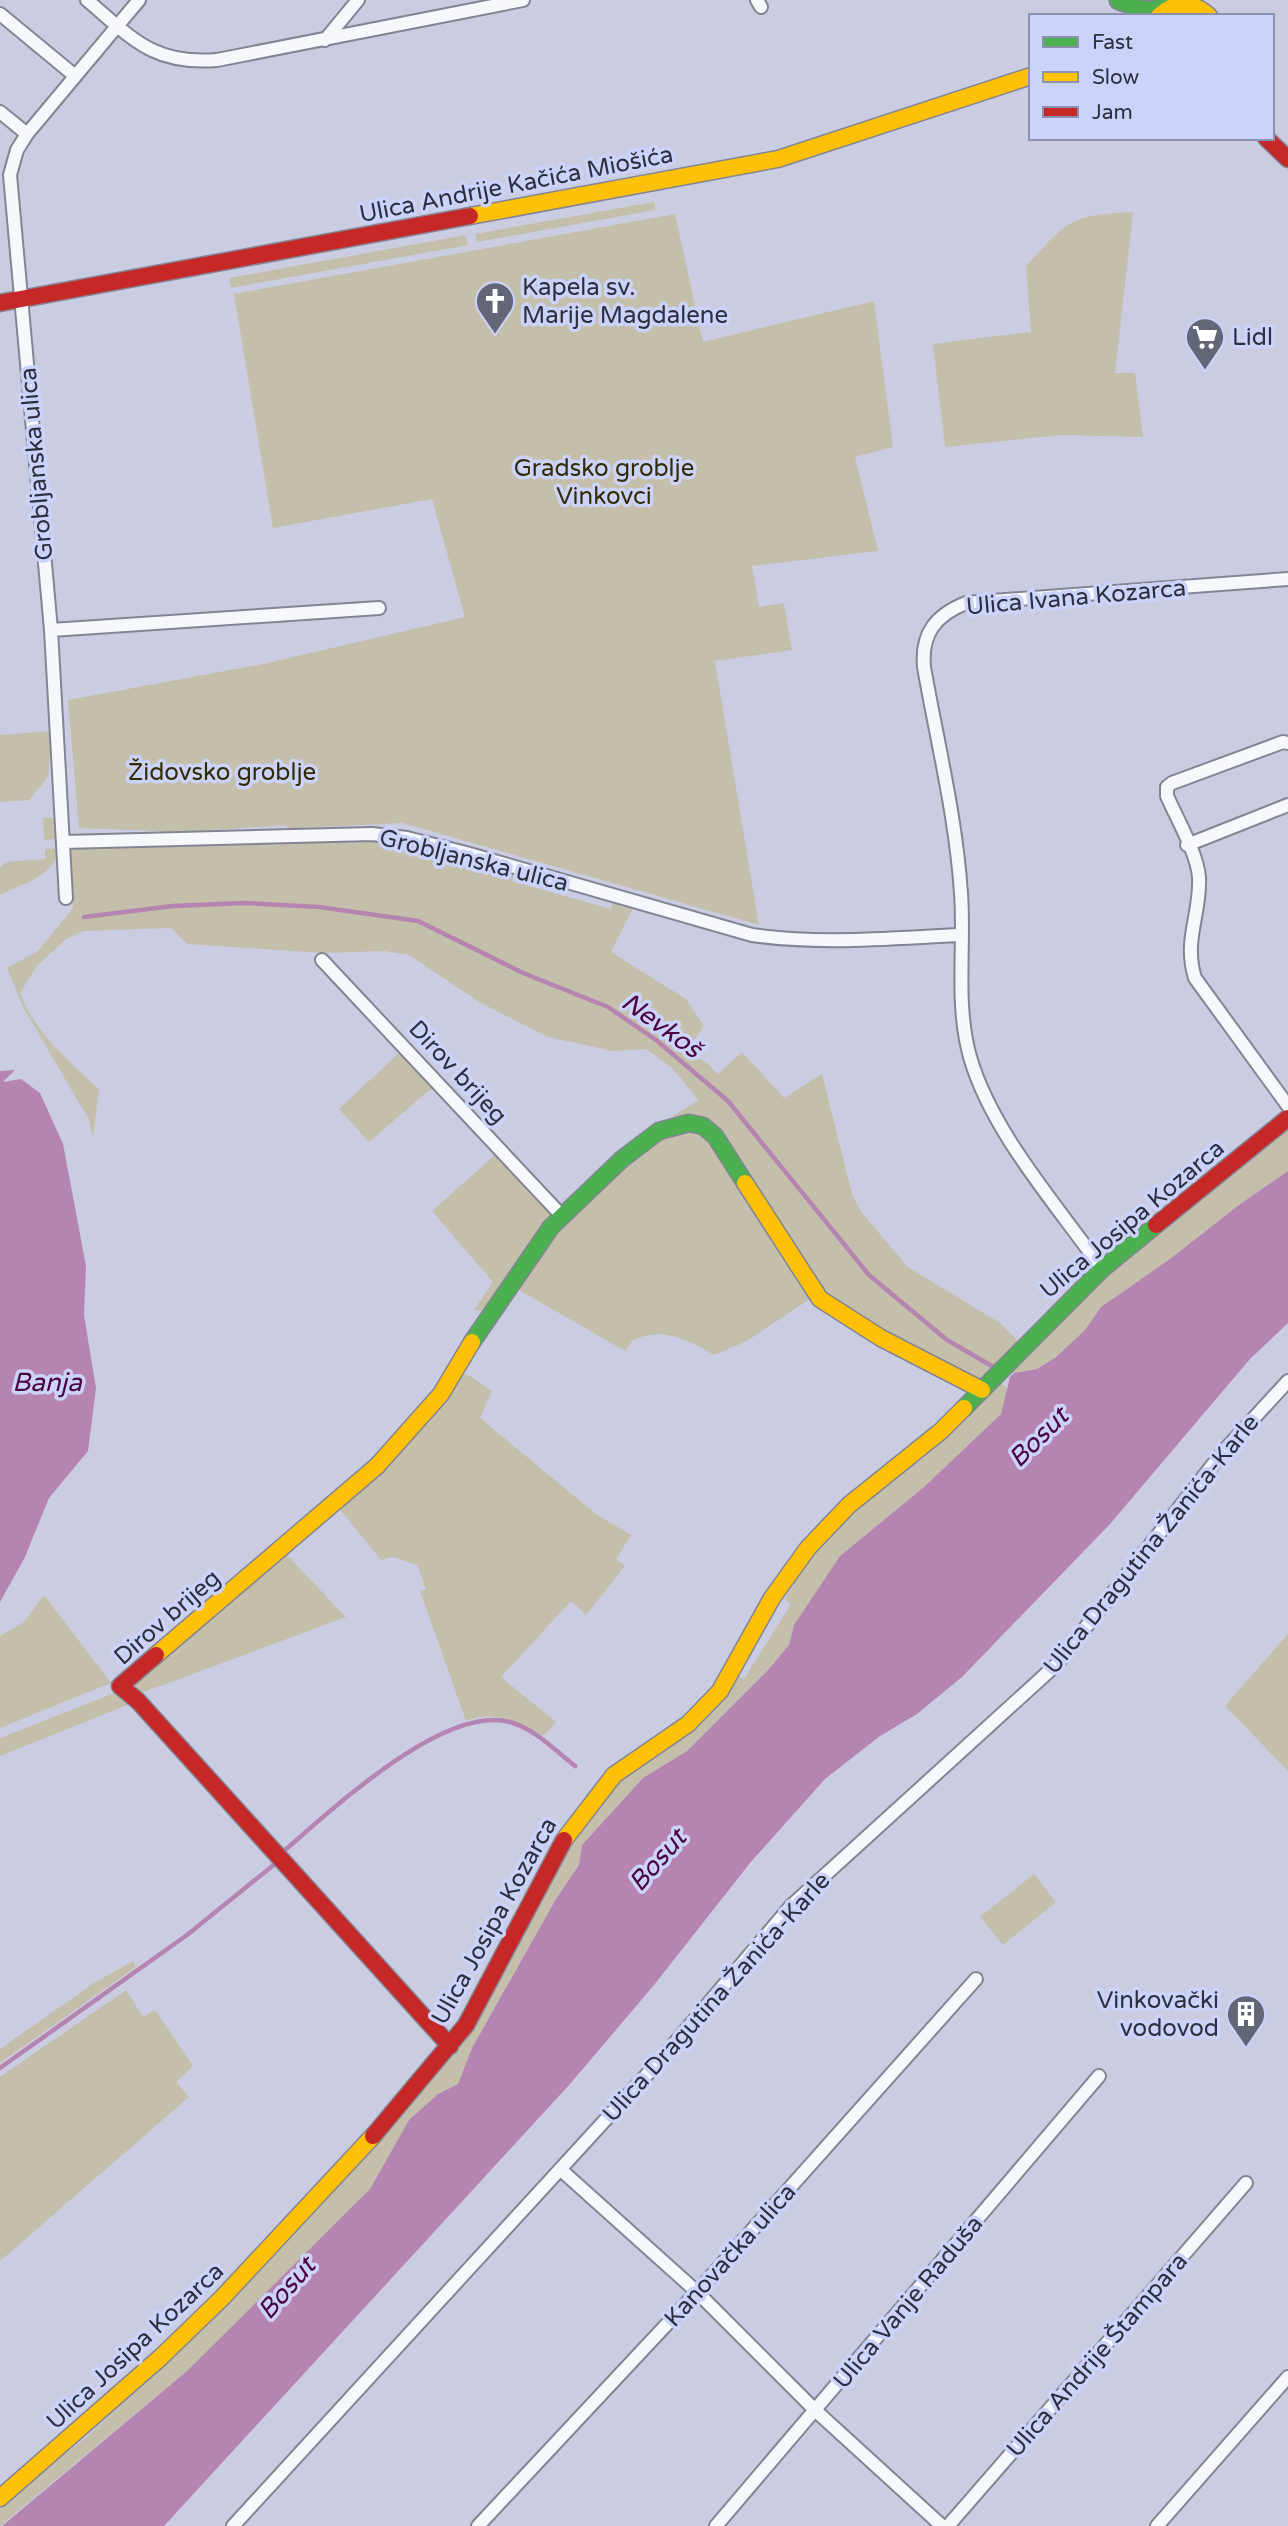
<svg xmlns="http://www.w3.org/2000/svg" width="1288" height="2526" font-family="'Varela Round',sans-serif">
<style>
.green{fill:#c4bfaa}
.water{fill:#b684b0}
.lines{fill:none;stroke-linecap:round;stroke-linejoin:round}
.stream{stroke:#b684b0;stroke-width:4.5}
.street-casing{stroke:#838595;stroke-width:16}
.fast-casing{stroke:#838595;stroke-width:19}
.slow-casing{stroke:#838595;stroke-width:19}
.jam-casing{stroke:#838595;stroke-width:19}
.street{stroke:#f7f8fb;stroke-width:12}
.fast{stroke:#4caf50;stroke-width:16}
.slow{stroke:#ffc107;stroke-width:16}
.jam{stroke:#c62828;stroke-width:16}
.labels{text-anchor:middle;stroke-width:7;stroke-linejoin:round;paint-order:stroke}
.street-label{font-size:24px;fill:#2c2f3e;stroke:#ccd3fa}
.poi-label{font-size:24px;fill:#2c2f3e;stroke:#ccd3fa;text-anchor:start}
.park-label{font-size:24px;fill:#322a00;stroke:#ccd3fa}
.water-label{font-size:26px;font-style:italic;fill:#4b043e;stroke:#ccd3fa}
</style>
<rect width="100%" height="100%" fill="#cacde2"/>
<path class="green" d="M 654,202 L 655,210 L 477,242 L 475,234 Z
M 1133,212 L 1115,373 L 1135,373 L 1143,437 L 1060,435 L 945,447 L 933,344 L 1031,332 L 1026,266 C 1069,220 1069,215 1133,212 Z
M 675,214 L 703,342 L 874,301 L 893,447 L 855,457 L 878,551 L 752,566 L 759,607 L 784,603 L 792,650 L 715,661 L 759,925 L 402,823 L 299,828 L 288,828 L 286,825 L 183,832 L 79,828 L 68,700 L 263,664 L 465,617 L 432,499 L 273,528 L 234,294 Z
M 466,235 L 468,245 L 231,288 L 229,278 Z
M 52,731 L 48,777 L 29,800 L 0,802 L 0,735 Z
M 43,818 L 59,818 L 57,839 L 44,840 Z
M 370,838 L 400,841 L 515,872 L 512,881 L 611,909 L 615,899 L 635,904 L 611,952 L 686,999 L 704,1026 L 686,1052 L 706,1062 L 718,1074 L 742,1052 L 784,1098 L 822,1074 L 852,1194 L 862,1213 L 908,1267 L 1000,1323 L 1020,1343 L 980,1384 L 868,1324 L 820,1292 L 729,1147 L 673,1121 L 673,1116 L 699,1100 L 672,1068 L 646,1049 L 613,1051 L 548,1037 L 481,1003 L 409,955 L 384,951 L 324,953 L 187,944 L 171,928 L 83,931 L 66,939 L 37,966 L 20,993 C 35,1033 68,1061 99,1089 L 93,1137 L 89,1120 L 23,1007 L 7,968 L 38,951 L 73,908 L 69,850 L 73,845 Z
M 59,848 C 56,876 22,884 0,895 L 0,868 L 6,862 L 45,859 L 45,849 Z
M 401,1051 L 434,1086 L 369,1142 L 339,1109 Z
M 1288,1125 L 1288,1171 L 1239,1205 L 1170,1259 L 1101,1307 L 1085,1330 L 1055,1358 L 1037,1369 L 1014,1373 L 1009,1369 L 1080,1296 Z
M 696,1130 L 716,1142 L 813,1297 L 747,1341 L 714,1355 C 688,1340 663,1326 633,1340 L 625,1351 L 512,1286 L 548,1240 L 660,1135 Z
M 497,1153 L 556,1216 L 483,1311 L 474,1310 L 493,1282 L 432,1211 Z
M 467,1374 L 492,1391 L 480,1418 L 596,1514 L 631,1535 L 616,1559 L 625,1566 L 586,1615 L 571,1601 L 501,1677 L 556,1722 L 543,1736 C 520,1723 493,1709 466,1721 L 420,1591 L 426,1589 L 417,1565 L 393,1557 L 381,1560 L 337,1506 L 461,1376 Z
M 998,1382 L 1006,1387 L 1007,1395 L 1001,1414 L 924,1487 L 840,1556 L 794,1625 L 789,1645 L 768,1670 L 687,1751 L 643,1778 L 582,1845 L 579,1865 L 556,1899 L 472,2048 L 458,2084 L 438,2094 L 409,2120 L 370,2189 L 187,2371 L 0,2526 L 0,2506 L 83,2440 L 167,2363 L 378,2143 L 449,2059 L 576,1832 L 623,1777 L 738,1676 L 744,1679 L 791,1604 L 785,1600 L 809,1558 L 834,1529 L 872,1496 L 928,1455 Z
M 284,1552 L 346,1617 L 139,1694 L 135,1684 Z
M 44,1595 L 111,1683 L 0,1728 L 0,1636 L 23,1623 Z
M 1288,1634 L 1288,1771 L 1225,1706 Z
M 117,1692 L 135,1702 L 0,1756 L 0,1738 Z
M 1034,1874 L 1056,1902 L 1003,1945 L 980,1917 Z
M 133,1961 L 136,1967 L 0,2063 L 0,2049 L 94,1983 Z
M 126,1990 L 143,2017 L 155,2010 L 193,2066 L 176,2082 L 189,2097 L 0,2261 L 0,2077 Z"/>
<path class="water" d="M 15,1070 L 3,1082 L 21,1079 L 40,1093 L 63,1144 L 86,1266 L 84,1315 L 96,1388 L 88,1451 L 49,1498 L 25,1557 L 0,1602 L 0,1071 Z
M 1288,1171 L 1288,1323 L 1250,1359 L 1110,1524 L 962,1677 L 917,1714 L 880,1736 L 825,1779 L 750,1863 L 654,1985 L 570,2084 L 164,2526 L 2,2526 L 187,2371 L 370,2189 L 409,2120 L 438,2094 L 458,2084 L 472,2048 L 556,1899 L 579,1865 L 582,1845 L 643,1778 L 687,1751 L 768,1670 L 789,1645 L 794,1625 L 840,1556 L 924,1487 L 1001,1414 L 1010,1377 L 1014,1373 L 1037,1369 L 1055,1358 L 1085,1330 L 1101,1307 L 1170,1259 L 1239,1205 Z"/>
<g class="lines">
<path class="stream" d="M 84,917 L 173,906 L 245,903 L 319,907 L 418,921 L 523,973 L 608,1007 L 656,1040 L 728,1101 L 869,1275 L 947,1340 L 997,1369
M 285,1850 C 333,1809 447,1701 513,1723 C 537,1731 556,1751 575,1766
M 0,2068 L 187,1935 L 276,1863"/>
<g class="street-casing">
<path id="street" d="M 87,0 C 133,39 153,65 217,60 L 523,0
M 757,0 L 761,7
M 0,14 L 74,75
M 325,40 L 358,0
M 0,112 L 27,134
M 51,630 L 379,608
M 1288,743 L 1283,742 L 1172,783 L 1167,787 L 1167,796 C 1177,819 1197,853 1199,877 C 1201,914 1183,940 1195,978 L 1288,1106
M 64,842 L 372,834 L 407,838 L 466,853 L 752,935 C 821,945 892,938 961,935
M 1187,845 L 1288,805
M 66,898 L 51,630 L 10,175 L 17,150 L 27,134 L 139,0
M 322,960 L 562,1216
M 1102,1269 C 1057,1205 992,1133 970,1057 C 955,1003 965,948 961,893 C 956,817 937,741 924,667 C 921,633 936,615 966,603 L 1288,579
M 560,2169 L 697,2292 L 816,2411 L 942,2526
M 233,2526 L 663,2057 L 791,1906 L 1057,1664 L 1222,1453 L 1288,1381
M 478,2526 L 697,2292 L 976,1979
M 716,2526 L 1099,2076
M 948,2526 L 1246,2183
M 1157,2526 L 1288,2377"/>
</g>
<g class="fast-casing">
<path id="fast" d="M 1118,1 L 1144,10 L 1169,7
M 472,1342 L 551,1227 L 622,1159 L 659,1131 L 689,1123 L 703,1126 L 715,1136 L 745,1183
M 964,1408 L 1102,1269 L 1156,1225"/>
</g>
<g class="slow-casing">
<path id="slow" d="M 1159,16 C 1175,1 1193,1 1209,16
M 470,216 L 778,159 L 1031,76
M 745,1183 L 820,1299 L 881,1338 L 982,1390
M 156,1655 L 377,1466 L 441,1394 L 472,1342
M 564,1840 L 614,1775 L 688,1724 L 720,1691 L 772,1598 L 808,1548 L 849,1505 L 941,1431 L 964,1408
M 0,2498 L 161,2357 L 222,2298 L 373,2136"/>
</g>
<g class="jam-casing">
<path id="jam" d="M 1266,138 L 1288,159
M 0,303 L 470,216
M 1156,1225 L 1288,1118
M 156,1655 L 120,1686 L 138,1701 L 450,2046
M 373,2136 L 466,2025 L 564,1840"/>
</g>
<use href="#street" class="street"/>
<use href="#fast" class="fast"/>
<use href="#slow" class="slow"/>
<use href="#jam" class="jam"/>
</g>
<defs>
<g id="church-pin" transform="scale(2.0125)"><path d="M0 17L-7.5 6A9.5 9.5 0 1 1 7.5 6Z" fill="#636677" stroke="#ccd3fa"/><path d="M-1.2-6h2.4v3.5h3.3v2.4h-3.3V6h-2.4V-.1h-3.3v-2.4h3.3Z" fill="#fff"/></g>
<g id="supermarket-pin" transform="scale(2.0125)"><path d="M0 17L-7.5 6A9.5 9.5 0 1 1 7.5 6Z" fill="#636677" stroke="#ccd3fa"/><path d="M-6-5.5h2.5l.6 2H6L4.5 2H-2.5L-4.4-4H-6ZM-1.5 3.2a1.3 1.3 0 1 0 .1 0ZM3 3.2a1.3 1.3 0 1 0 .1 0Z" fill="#fff"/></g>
<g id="building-pin" transform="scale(2.0125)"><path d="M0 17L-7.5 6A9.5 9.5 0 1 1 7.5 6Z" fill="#636677" stroke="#ccd3fa"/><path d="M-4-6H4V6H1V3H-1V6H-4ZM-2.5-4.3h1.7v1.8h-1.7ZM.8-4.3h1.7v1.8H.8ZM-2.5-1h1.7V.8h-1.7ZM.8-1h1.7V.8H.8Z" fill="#fff"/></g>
</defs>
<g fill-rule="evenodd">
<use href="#church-pin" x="495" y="301"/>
<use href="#supermarket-pin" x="1205" y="337"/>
<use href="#building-pin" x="1246" y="2014"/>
</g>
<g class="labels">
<g class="street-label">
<text transform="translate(516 184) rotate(-11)" y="8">Ulica Andrije Kačića Miošića</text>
<text transform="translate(36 464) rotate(-95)" y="8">Grobljanska ulica</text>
<text transform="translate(1076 597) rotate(-5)" y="8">Ulica Ivana Kozarca</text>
<text transform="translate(474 860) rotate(14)" y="8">Grobljanska ulica</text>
<text transform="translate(458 1072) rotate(47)" y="8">Dirov brijeg</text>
<text transform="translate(1132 1219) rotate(-40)" y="8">Ulica Josipa Kozarca</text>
<text transform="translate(1151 1544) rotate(-51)" y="8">Ulica Dragutina Žanića-Karle</text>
<text transform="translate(167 1617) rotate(-41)" y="8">Dirov brijeg</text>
<text transform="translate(494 1921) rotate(-61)" y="8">Ulica Josipa Kozarca</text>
<text transform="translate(716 1997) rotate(-48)" y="8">Ulica Dragutina Žanića-Karle</text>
<text transform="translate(730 2255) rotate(-48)" y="8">Kanovačka ulica</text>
<text transform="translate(908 2302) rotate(-50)" y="8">Ulica Vanje Raduša</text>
<text transform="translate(135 2346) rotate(-43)" y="8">Ulica Josipa Kozarca</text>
<text transform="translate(1097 2355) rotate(-49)" y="8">Ulica Andrije Štampara</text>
</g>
<g class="poi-label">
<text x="522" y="295">Kapela sv.<tspan x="522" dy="28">Marije Magdalene</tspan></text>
<text x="1232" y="345">Lidl</text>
<text x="1219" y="2008" text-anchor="end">Vinkovački<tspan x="1219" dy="28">vodovod</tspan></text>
</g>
<g class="park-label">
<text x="604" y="476">Gradsko groblje<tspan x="604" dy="28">Vinkovci</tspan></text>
<text x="222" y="780">Židovsko groblje</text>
</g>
<g class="water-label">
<text transform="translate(662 1025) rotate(36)" y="9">Nevkoš</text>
<text x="47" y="1391">Banja</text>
<text transform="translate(1038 1437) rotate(-45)" y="9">Bosut</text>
<text transform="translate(657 1860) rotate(-49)" y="9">Bosut</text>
<text transform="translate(286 2288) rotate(-49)" y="9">Bosut</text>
</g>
</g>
<rect x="1029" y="14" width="245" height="126" fill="#ccd3fa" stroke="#8c91af" stroke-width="2"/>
<rect x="1043" y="37" width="35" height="10" fill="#4caf50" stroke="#8c91af" stroke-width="2"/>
<text x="1092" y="49" font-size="21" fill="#2c2f3e">Fast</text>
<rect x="1043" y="72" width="35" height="10" fill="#ffc107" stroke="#8c91af" stroke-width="2"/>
<text x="1092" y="84" font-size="21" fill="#2c2f3e">Slow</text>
<rect x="1043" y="107" width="35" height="10" fill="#c62828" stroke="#8c91af" stroke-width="2"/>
<text x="1092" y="119" font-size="21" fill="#2c2f3e">Jam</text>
</svg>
